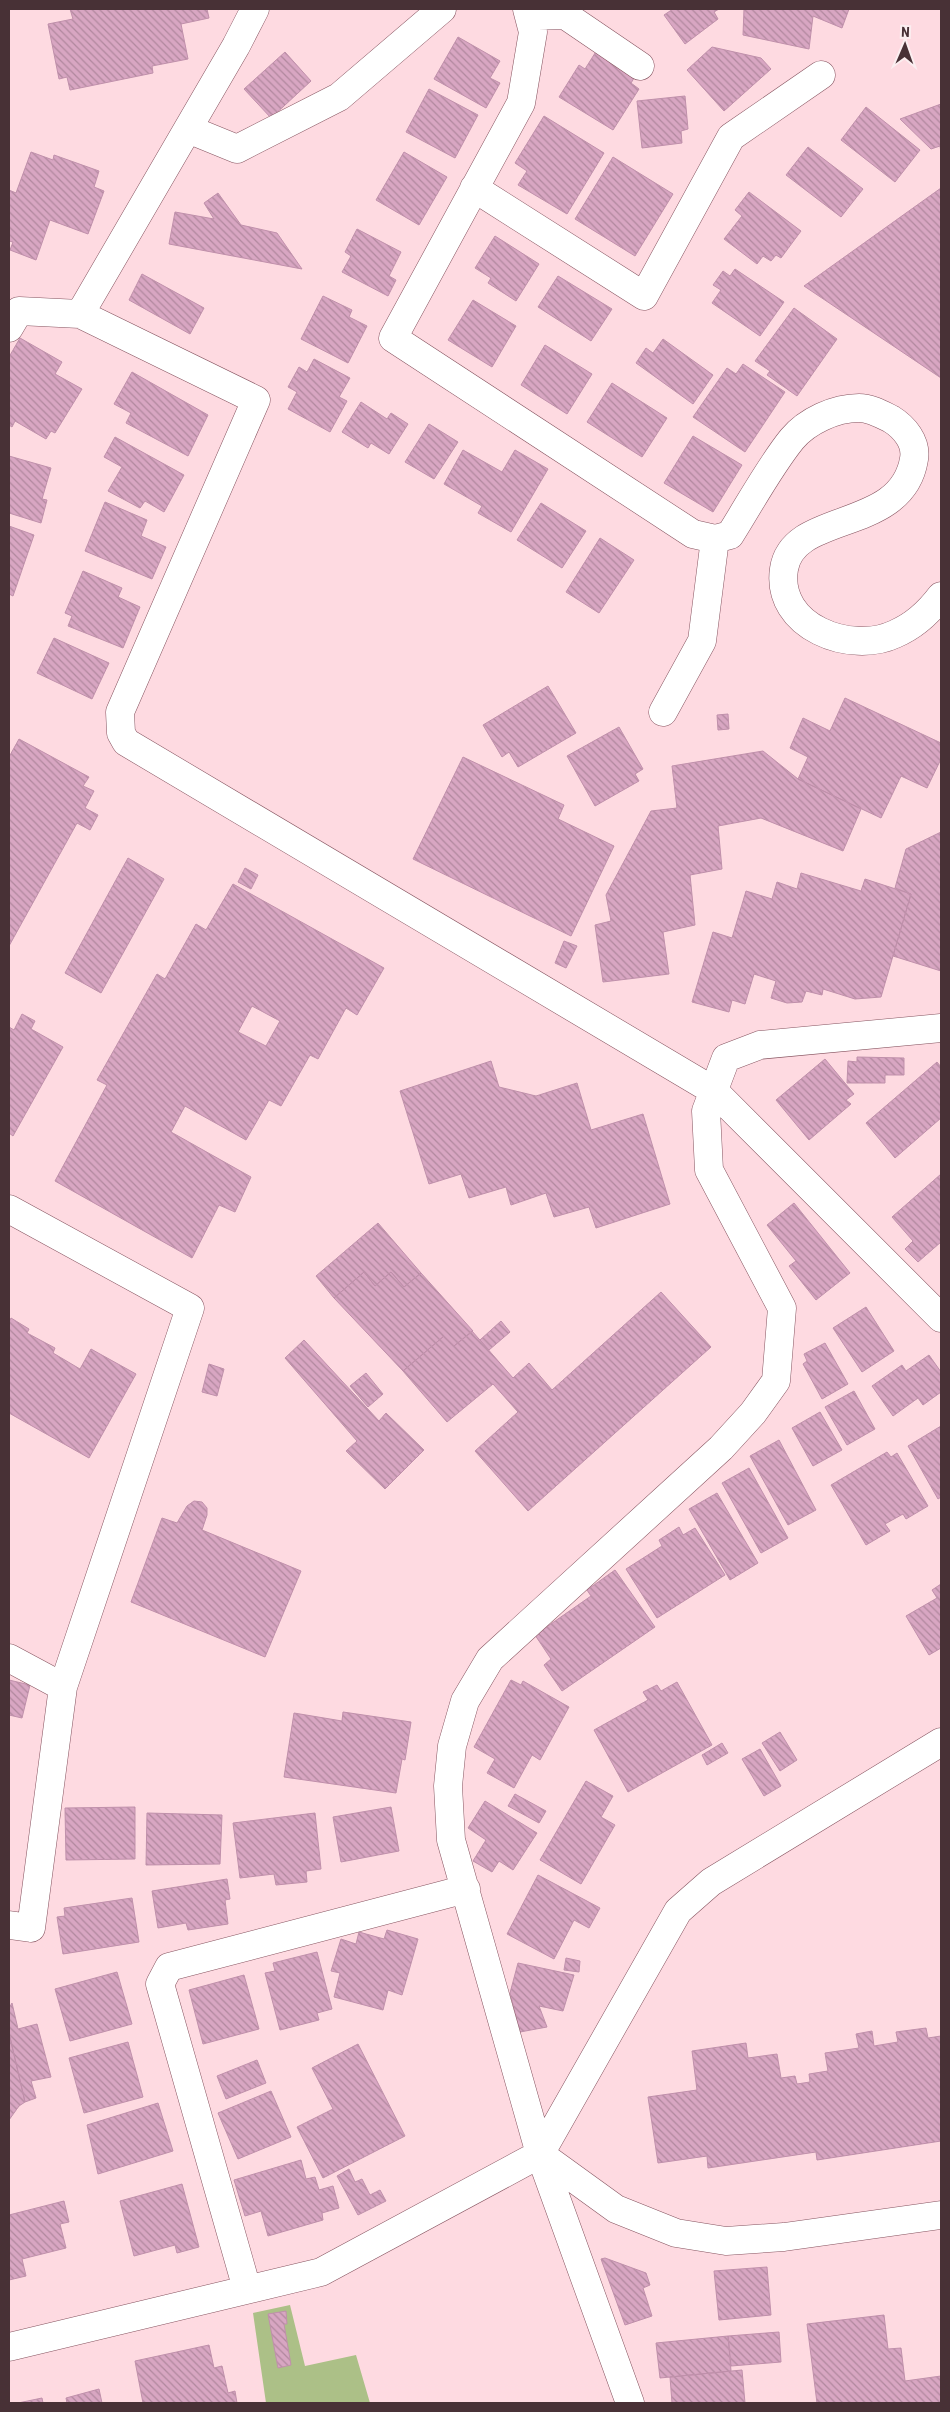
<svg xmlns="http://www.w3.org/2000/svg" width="950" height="2412" font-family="'Roboto Condensed',sans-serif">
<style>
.garden{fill:#acc087}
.building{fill:url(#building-back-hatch);stroke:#c090ab;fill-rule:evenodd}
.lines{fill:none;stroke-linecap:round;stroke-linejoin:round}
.minor-casing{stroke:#865460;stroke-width:29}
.minor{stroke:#fff;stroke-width:28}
</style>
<defs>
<pattern id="building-back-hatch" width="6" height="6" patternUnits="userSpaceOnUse" patternTransform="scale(1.25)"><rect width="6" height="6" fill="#d8a6c2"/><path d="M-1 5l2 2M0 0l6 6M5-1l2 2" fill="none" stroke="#b1889e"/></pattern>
</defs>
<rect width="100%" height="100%" fill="#fedae1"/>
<path class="garden" d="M 290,2305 L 305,2366 L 356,2355 L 370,2403 L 266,2403 L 253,2313 Z"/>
<path class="building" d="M 70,9 L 207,9 L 209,18 L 181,24 L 188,59 L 152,66 L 153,73 L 70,90 L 67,77 L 59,79 L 48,24 L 73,19 Z
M 673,9 L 719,9 L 714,12 L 718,19 L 685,44 L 664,15 Z
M 744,9 L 849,9 L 842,28 L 813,16 L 809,49 L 743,35 Z
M 458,37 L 500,61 L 490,78 L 500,83 L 486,108 L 434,79 Z
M 712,47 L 761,58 L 771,69 L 724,111 L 687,70 Z
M 597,50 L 636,75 L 631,83 L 639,89 L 613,130 L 559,97 L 579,65 L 585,69 Z
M 285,52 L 311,81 L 271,118 L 244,89 Z
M 429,89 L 478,115 L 455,158 L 406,132 Z
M 685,96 L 688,129 L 681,131 L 682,143 L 642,148 L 637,101 Z
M 941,104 L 941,152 L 940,146 L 931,149 L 900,119 Z
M 866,107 L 920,150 L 895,182 L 841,140 Z
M 544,116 L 604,153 L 567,214 L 518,185 L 527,171 L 515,163 Z
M 808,147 L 863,189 L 841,217 L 786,175 Z
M 31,152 L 53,160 L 54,155 L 99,171 L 94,187 L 104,191 L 88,234 L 50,220 L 36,260 L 10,250 L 13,242 L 9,241 L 9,190 L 16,193 Z
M 404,152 L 447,177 L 419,225 L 376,200 Z
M 613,157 L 673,194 L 635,256 L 575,219 Z
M 941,188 L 941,378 L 804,286 Z
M 749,192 L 801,231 L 781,258 L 776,255 L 771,261 L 763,256 L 757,264 L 724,239 L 742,216 L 735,210 Z
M 218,193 L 241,225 L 277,233 L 302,269 L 169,244 L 175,212 L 214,219 L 204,203 Z
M 357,229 L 401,252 L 389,276 L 396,280 L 388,296 L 342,272 L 351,256 L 345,252 Z
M 495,236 L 539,264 L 516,301 L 488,283 L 491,278 L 475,268 Z
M 735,269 L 784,302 L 760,336 L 712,303 L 721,290 L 713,285 L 723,271 L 730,276 Z
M 142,274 L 204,308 L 190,334 L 129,300 Z
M 558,276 L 612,309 L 591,341 L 538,307 Z
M 323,296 L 352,310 L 349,317 L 367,326 L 348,363 L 301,339 Z
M 473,300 L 516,326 L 492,367 L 448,340 Z
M 794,308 L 837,339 L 797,396 L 767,375 L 770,371 L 755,361 Z
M 20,338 L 62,362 L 55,374 L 82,389 L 55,433 L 51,431 L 46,439 L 15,421 L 12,427 L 9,425 L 9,357 Z
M 663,339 L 713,375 L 693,404 L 636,363 L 646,348 L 653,353 Z
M 545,345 L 592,374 L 567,414 L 521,385 Z
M 314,359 L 350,378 L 339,397 L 347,401 L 330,432 L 288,409 L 297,392 L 288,387 L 299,367 L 307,372 Z
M 743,364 L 785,392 L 745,452 L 693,417 L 727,368 L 736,374 Z
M 132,372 L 208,415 L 188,456 L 126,423 L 131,413 L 114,404 Z
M 612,383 L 667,418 L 642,457 L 587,422 Z
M 361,402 L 387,419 L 391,413 L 408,424 L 389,454 L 371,443 L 368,448 L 342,432 Z
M 429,424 L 458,442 L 434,479 L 405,462 Z
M 693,436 L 742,465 L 713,512 L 664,483 Z
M 115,437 L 184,475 L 164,512 L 145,501 L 140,508 L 108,491 L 122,467 L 104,457 Z
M 463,450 L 502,472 L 515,450 L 548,469 L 511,532 L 478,513 L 482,506 L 444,484 Z
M 9,456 L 51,468 L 42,499 L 47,500 L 41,523 L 9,513 Z
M 105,502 L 147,520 L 141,536 L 166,547 L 152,579 L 85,551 Z
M 541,503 L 586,531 L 562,568 L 517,540 Z
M 9,526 L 34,535 L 13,596 L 9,594 Z
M 600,538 L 634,560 L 599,613 L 566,592 Z
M 83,571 L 122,588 L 118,597 L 140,607 L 123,648 L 68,626 L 72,616 L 65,613 Z
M 54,638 L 109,663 L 92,699 L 37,673 Z
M 548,686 L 576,733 L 518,767 L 509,752 L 502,757 L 483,725 Z
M 845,698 L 941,743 L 941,759 L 927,788 L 901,776 L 881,818 L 798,779 L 808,757 L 790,748 L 803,718 L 830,731 Z
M 728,714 L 729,729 L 718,730 L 717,715 Z
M 619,727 L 643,769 L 635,774 L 639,781 L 595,806 L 567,756 Z
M 19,739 L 89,777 L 83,786 L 94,791 L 85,808 L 98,815 L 90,830 L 77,823 L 9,946 L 9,757 Z
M 763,751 L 798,779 L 861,809 L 843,851 L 761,818 L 718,826 L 722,869 L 690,875 L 695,925 L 663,932 L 669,974 L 603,982 L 595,925 L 611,921 L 606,895 L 651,811 L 677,808 L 672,766 Z
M 463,757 L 564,805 L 558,819 L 614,846 L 571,936 L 413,859 Z
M 941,832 L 941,971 L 893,956 L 911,894 L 895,888 L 906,849 Z
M 128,858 L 164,879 L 101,993 L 65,973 Z
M 245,868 L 258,875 L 251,889 L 238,882 Z
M 801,873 L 861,891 L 865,879 L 911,894 L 881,997 L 855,999 L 823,989 L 822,995 L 806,991 L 802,1002 L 787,1003 L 771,998 L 776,981 L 754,974 L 745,1004 L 732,1000 L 729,1012 L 692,1002 L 713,932 L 732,938 L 746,891 L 772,899 L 777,882 L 797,889 Z
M 233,884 L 384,968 L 357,1015 L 346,1008 L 318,1059 L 310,1055 L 281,1106 L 269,1100 L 246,1140 L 185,1106 L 171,1132 L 251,1177 L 235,1212 L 219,1205 L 192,1258 L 55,1181 L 107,1085 L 97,1080 L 157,974 L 165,979 L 196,924 L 206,930 ZM 252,1006 L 280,1021 L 266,1046 L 238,1032 Z
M 564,941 L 577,946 L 566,968 L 555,963 Z
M 22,1014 L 35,1021 L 31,1029 L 63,1047 L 13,1136 L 9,1133 L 9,1027 L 14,1030 Z
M 857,1057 L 904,1058 L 904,1075 L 885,1075 L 885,1083 L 847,1083 L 848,1061 L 857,1062 Z
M 825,1059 L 854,1094 L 846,1100 L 851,1104 L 809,1140 L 776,1100 Z
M 491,1061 L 499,1087 L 536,1096 L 577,1083 L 591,1130 L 643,1114 L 670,1204 L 596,1228 L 589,1207 L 554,1217 L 546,1193 L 511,1205 L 506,1187 L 469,1198 L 461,1174 L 429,1184 L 400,1091 Z
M 937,1062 L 941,1067 L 941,1118 L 895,1158 L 866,1123 Z
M 941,1174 L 941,1242 L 918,1262 L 905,1249 L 913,1241 L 892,1217 Z
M 794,1203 L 850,1273 L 816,1300 L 789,1266 L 796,1261 L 767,1225 Z
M 378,1223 L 421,1273 L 404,1287 L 391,1272 L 375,1286 L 364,1272 L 334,1298 L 316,1276 Z
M 364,1272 L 375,1286 L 391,1272 L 404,1287 L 421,1273 L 473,1331 L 454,1346 L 444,1336 L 403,1371 L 334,1298 Z
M 661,1292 L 711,1347 L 528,1511 L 475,1451 L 518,1412 L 493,1384 L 447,1422 L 403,1371 L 444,1336 L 454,1346 L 472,1331 L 513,1378 L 529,1363 L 552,1390 Z
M 866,1307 L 894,1351 L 862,1372 L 833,1328 Z
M 11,1318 L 29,1329 L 27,1333 L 55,1348 L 53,1353 L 80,1369 L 91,1349 L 136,1374 L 89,1458 L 9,1413 L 9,1322 Z
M 501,1321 L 510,1332 L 489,1350 L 480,1340 Z
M 304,1340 L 379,1421 L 386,1413 L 424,1450 L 385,1489 L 346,1451 L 357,1441 L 285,1358 Z
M 825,1343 L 848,1384 L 822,1399 L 803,1364 L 807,1361 L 804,1354 Z
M 929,1355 L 941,1372 L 941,1392 L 923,1405 L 918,1398 L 893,1416 L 872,1386 L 902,1365 L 906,1371 Z
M 209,1364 L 224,1369 L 217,1396 L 202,1392 Z
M 366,1373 L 383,1394 L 368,1407 L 350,1386 Z
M 854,1391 L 875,1429 L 847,1445 L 825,1407 Z
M 820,1412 L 842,1450 L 813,1466 L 792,1428 Z
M 941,1426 L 941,1497 L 938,1499 L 908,1446 Z
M 779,1440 L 816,1510 L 788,1525 L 750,1456 Z
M 887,1452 L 891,1457 L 897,1453 L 928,1506 L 906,1519 L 903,1514 L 885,1524 L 890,1531 L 866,1545 L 831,1485 Z
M 749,1468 L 788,1538 L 761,1553 L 722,1483 Z
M 717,1493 L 758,1563 L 730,1580 L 689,1509 Z
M 194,1501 L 202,1502 L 207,1508 L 207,1515 L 202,1530 L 301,1571 L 265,1657 L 131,1602 L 162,1518 L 177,1523 L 187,1506 Z
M 679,1527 L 683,1535 L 695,1528 L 725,1575 L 657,1618 L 626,1569 L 662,1546 L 659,1540 Z
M 615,1570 L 655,1627 L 562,1691 L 544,1665 L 551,1659 L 535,1635 L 591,1596 L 587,1590 Z
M 941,1584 L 941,1648 L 929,1655 L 906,1616 L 937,1598 L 932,1590 Z
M 9,1680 L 30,1685 L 22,1718 L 9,1715 Z
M 511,1680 L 521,1685 L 523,1681 L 569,1707 L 540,1760 L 532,1755 L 514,1788 L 487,1773 L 495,1759 L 474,1747 Z
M 677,1682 L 712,1745 L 628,1792 L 594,1730 L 648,1700 L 643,1692 L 657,1685 L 661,1691 Z
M 343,1712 L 411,1722 L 405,1760 L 402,1759 L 396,1793 L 284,1777 L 294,1713 L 342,1721 Z
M 780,1732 L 797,1760 L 780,1771 L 762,1743 Z
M 722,1743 L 728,1753 L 707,1765 L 702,1755 Z
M 760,1749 L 781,1786 L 764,1796 L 742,1759 Z
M 586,1781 L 613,1796 L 601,1817 L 615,1825 L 581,1884 L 540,1860 Z
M 515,1794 L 546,1811 L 539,1823 L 508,1806 Z
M 485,1801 L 537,1833 L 513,1870 L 499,1861 L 492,1872 L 473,1861 L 486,1840 L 468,1828 Z
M 135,1807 L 135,1859 L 66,1860 L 65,1808 Z
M 391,1807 L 399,1851 L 341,1862 L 333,1817 Z
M 147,1813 L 222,1815 L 220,1864 L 146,1865 Z
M 315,1813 L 321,1869 L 306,1871 L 307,1882 L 276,1885 L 274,1874 L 240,1878 L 233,1823 Z
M 538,1875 L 600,1908 L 589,1928 L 574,1920 L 554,1959 L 507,1934 Z
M 227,1879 L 230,1899 L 225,1900 L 228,1924 L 188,1930 L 186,1923 L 158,1928 L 152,1891 Z
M 132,1898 L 139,1942 L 63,1954 L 57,1917 L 65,1916 L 64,1908 Z
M 387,1930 L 418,1939 L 402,1995 L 388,1990 L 383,2010 L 334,1997 L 340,1973 L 331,1971 L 341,1939 L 356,1944 L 359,1932 L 384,1939 Z
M 317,1952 L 332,2009 L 317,2013 L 319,2020 L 280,2030 L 265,1973 L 275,1971 L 273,1963 Z
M 566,1958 L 580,1961 L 579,1972 L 564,1970 Z
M 518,1963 L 574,1975 L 563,2011 L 539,2006 L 547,2027 L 520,2032 L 510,1993 Z
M 117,1972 L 132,2024 L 70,2041 L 55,1989 Z
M 244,1975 L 259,2029 L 203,2044 L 189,1990 Z
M 12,2003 L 18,2029 L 37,2024 L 51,2077 L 31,2081 L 36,2098 L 25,2102 L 9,2033 L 9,2008 Z
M 926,2028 L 928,2038 L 941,2036 L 941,2141 L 817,2160 L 816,2152 L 708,2168 L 707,2156 L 658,2163 L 648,2097 L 697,2090 L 692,2051 L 746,2043 L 748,2058 L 777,2054 L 781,2078 L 795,2076 L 797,2084 L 810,2082 L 809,2074 L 828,2071 L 825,2053 L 859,2048 L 856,2034 L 872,2031 L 874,2046 L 898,2042 L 896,2032 Z
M 9,2033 L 25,2102 L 19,2106 L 9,2120 Z
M 128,2042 L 143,2097 L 84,2113 L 69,2058 Z
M 358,2044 L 405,2136 L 323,2178 L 297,2127 L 333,2109 L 312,2068 Z
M 257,2060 L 266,2083 L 226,2099 L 217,2076 Z
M 271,2091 L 291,2137 L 238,2159 L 218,2113 Z
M 158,2103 L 173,2151 L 98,2174 L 87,2125 Z
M 301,2160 L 306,2179 L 315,2177 L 319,2190 L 333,2186 L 339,2208 L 322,2213 L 323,2220 L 268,2236 L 261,2211 L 245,2216 L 234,2180 Z
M 349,2169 L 355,2182 L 362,2179 L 370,2195 L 380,2190 L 386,2201 L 358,2215 L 337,2176 Z
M 182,2184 L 199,2247 L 177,2253 L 175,2245 L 134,2256 L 120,2201 Z
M 64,2201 L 69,2222 L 60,2224 L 66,2248 L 22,2259 L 26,2276 L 9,2280 L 9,2215 Z
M 605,2258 L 646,2273 L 650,2285 L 643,2288 L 652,2316 L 625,2325 L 601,2259 Z
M 767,2267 L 771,2315 L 719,2320 L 714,2271 Z
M 286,2311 L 287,2324 L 284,2324 L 291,2365 L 278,2368 L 268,2314 Z
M 884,2315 L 888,2349 L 901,2348 L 905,2381 L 941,2376 L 941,2403 L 817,2403 L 807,2324 Z
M 779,2332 L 781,2362 L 731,2366 L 728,2336 Z
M 728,2336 L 731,2371 L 660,2378 L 656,2343 Z
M 209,2345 L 214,2368 L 222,2366 L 228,2393 L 235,2391 L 237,2403 L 143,2403 L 135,2361 Z
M 742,2370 L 745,2403 L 672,2403 L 670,2377 Z
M 99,2389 L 102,2403 L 67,2403 L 66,2398 Z
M 42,2398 L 43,2403 L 18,2403 Z"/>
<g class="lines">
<g class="minor-casing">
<path id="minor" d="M 527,9 L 533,32 L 521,103 L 393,338 L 693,534 L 715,539 L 730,535 C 749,505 770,466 792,439 C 807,421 835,408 859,408 C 870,408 881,414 891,419 C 904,427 917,442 914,459 C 902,534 793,510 784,569 C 775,627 851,655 895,634 C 914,626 929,612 941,596
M 529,16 L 565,15 L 640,66
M 188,129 L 237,149 L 339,97 L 442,9
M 474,188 L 644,296 L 731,137 L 821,75
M 80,314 L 256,400 L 120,712 L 121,733 L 126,742 L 714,1091 L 941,1318
M 9,328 L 19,311 L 80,314 L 236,46 L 255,9
M 663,712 L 702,641 L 715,539
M 9,1209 L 190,1308 L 63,1687 L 31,1928 L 9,1925
M 9,1658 L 63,1687
M 540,2154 L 616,2209 L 676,2233 L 726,2241 L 784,2237 L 941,2215
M 247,2289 L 160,1984 L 169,1967 L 466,1889
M 9,2347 L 321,2272 L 540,2154 L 678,1911 L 711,1882 L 941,1742
M 630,2403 L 540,2154 L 451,1840 L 448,1786 L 452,1746 L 465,1701 L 490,1659 L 721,1448 L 753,1413 L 776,1381 L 782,1308 L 709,1170 L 706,1111 L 726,1058 L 760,1045 L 941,1028"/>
</g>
<use href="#minor" class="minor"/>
</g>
<rect width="950" height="2412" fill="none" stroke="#483136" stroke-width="20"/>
<g transform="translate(905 45) rotate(2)" stroke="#fbeef0" stroke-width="4" paint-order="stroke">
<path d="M0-4L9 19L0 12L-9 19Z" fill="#483136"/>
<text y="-8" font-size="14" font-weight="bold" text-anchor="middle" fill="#483136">N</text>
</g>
</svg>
